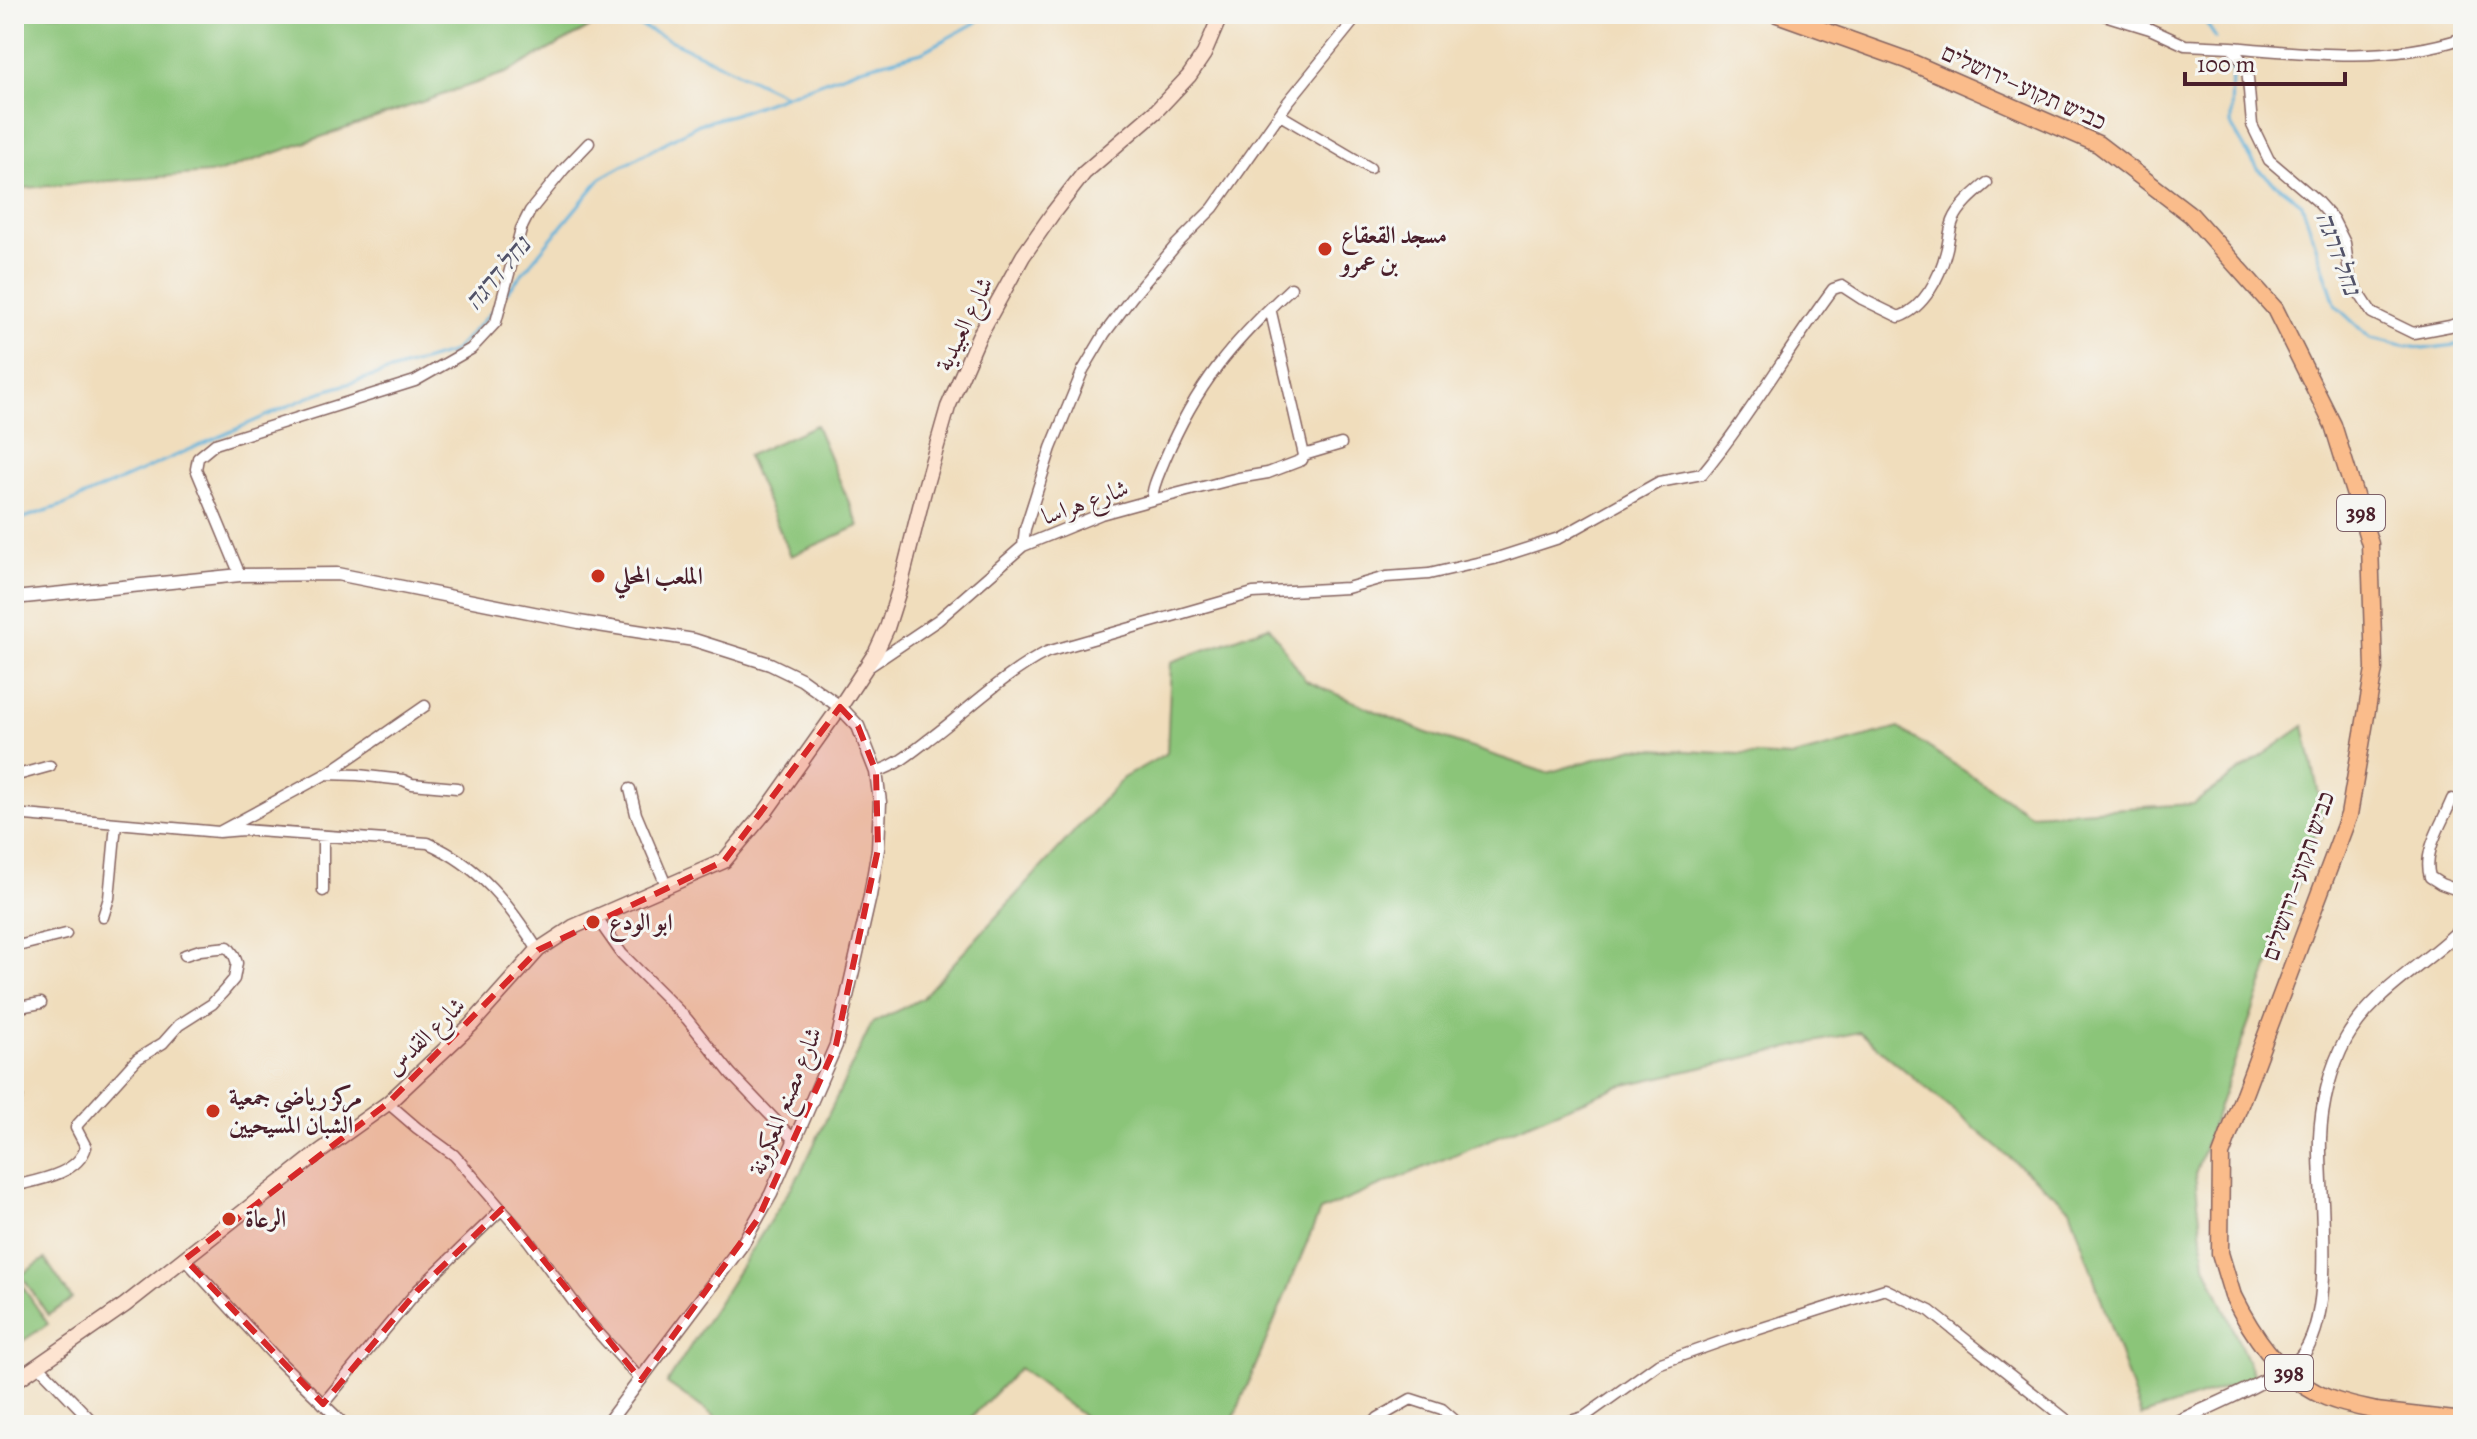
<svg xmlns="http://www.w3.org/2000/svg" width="2477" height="1439" font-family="Alegreya,Amiri,'Frank Ruhl Libre',serif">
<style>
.green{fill:#8bc579;stroke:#6a7252;stroke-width:2}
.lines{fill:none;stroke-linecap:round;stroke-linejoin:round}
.stream{stroke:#5eb1da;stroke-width:3}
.minor-casing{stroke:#84625e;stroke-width:13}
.tertiary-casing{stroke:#84625e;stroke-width:15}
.secondary-casing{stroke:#84625e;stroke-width:17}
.primary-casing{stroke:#84625e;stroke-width:19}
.minor{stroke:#fff;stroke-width:10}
.tertiary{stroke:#fff;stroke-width:12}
.secondary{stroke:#fde4d1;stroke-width:14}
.primary{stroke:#fabc8b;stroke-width:16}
.primary-bridge-casing{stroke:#84625e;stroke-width:19;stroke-linecap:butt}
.primary-bridge{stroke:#fabc8b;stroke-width:16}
.marked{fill:#d62828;fill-opacity:0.2;stroke:#d62828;stroke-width:6;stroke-dasharray:16 10;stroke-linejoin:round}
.poi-dot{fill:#c8321e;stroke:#f6f6f2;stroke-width:3}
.labels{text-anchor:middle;stroke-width:6;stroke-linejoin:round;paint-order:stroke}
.shield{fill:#f6f6f2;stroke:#7e6067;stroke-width:2}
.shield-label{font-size:22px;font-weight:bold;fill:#4a1f2b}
.street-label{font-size:24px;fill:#4a1f2b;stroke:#f6f6f2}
.poi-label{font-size:24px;font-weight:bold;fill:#4a1f2b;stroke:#f6f6f2;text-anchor:start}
.water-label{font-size:26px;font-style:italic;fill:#515268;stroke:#f6f6f2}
</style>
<rect width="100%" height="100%" fill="#f6f6f2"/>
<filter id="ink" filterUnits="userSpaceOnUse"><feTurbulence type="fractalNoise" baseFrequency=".0125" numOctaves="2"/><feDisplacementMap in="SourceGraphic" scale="16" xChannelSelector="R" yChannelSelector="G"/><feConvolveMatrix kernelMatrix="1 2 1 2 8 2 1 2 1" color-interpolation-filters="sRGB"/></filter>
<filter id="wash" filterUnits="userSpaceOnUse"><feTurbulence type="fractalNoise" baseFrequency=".006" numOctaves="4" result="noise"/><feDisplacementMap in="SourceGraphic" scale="32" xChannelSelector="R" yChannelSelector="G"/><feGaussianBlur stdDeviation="1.8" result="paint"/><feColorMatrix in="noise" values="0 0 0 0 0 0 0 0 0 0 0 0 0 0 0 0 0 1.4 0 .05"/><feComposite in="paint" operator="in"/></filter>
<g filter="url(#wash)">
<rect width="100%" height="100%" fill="#f0ddbc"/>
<path class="green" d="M 14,14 L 614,14 L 508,72 L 220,172 L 14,189 Z
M 816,425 L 859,526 L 791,556 L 747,456 Z
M 1269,626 L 1306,681 L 1424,732 L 1547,773 L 1634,748 L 1791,757 L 1899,728 L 2030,814 L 2193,804 L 2304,726 L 2323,813 L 2195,1174 L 2205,1265 L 2255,1378 L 2141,1416 L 2070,1208 L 1859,1032 L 1616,1087 L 1320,1211 L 1231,1425 L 1095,1425 L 1019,1368 L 964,1425 L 727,1425 L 667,1383 L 801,1172 L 872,1023 L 921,999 L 1123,778 L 1167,753 L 1171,662 Z
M 45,1259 L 72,1299 L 48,1315 L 21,1275 Z
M 14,1274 L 48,1324 L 15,1346 L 14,1345 Z"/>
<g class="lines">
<path class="stream" d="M 615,14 L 785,95
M 2200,14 L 2216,38
M 2228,56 L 2232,63 L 2231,125 L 2257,169 L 2302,204 L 2336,306 L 2370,338 L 2423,349 L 2463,344
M 507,292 L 601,178 L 699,124 L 735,114 L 861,68 L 922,52 L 975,23 L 985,14
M 14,521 L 64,505 L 318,393 L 453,352 L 495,308"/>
</g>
</g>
<g filter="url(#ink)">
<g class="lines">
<g class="minor-casing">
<path id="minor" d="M 2101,14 L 2150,29 L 2185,45 L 2231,47 L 2247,67 L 2252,125 L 2269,160 L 2316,200 L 2333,219 L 2345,243 L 2350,279 L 2372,313 L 2413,333 L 2450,326 L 2463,321
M 2231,47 C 2307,54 2390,63 2463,38
M 1280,115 L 1370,168
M 1304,455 L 1341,444
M 1152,500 L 1238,478 L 1268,473 L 1302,460 L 1304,455 L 1270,308
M 1023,546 L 1025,529 L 1051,448 L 1083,370 L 1105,333 L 1132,297 L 1177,244 L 1213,208 L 1288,102 L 1352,23
M 240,575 L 196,469 L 198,458 L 215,444 L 415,381 L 471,349 L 496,322 L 521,229 L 530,211 L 564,169 L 589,143
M 870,666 L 938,620 L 1023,546 L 1101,514 L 1152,500 C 1152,486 1160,472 1165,459 C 1196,385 1233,342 1291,288
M 876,772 C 897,765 910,754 928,740 C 966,712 1005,673 1047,652 L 1253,593 L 1347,588 L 1386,577 L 1429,574 L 1494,559 L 1559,538 L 1659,482 L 1702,474 C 1749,417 1788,349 1833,289 L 1842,286 L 1862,299 L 1899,317 C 1924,308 1940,277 1946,252 C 1949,242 1949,231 1953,221 C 1959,206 1975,193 1987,183
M 328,773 L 425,706
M 14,776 L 50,766
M 630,789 L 636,814 L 666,885
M 2452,799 C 2443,822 2422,852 2430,877 L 2441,884 L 2463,892
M 14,814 L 219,832 L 243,830 L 428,843 C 481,867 508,903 538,950
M 221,831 L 326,774 L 358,775 L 403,780 L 412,784 L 457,788
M 323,836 L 323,891
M 103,917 L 109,898 L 116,824
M 596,917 L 622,954 L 687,1019 L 731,1074 L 795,1141
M 14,947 L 66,934
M 14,1008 L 41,1003
M 14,1099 L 18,1097
M 388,1103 L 417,1128 L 454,1155 L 471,1174 L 528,1240 L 587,1320 L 641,1380
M 14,1186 C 39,1180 78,1174 86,1147 L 76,1128 L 78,1124 L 137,1059 L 163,1043 L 179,1025 L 212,1004 L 224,991 L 234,979 L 237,963 L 234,955 L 228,947 L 200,950 L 185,955
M 185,1259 L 278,1360 L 345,1425
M 38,1365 L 91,1420 L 92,1425
M 323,1404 L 418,1290 L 502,1209
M 1372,1425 L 1378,1418 L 1411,1399 L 1442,1409 L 1460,1425
M 1557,1425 L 1584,1417 L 1658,1364 L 1731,1338 L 1885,1289 L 1930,1311 L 2073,1425"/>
</g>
<g class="tertiary-casing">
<path id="tertiary" d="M 14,598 L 240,575 L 337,574 L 579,622 L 694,640 L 770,664 L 801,679 L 840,707 L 858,726 L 876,772 L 880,802 L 878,849 L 870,896 L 836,1045 L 771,1194 L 742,1245 L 606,1425
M 2171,1425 C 2207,1407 2246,1393 2280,1371 C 2286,1367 2295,1363 2300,1358 C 2338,1316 2318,1192 2320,1138 C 2321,1106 2330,1068 2346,1039 C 2373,991 2425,965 2463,927"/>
</g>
<g class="secondary-casing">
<path id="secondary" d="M 14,1382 L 125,1305 L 318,1153 L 388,1103 L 471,1025 L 538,950 L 573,927 L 724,861 L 766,811 L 840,707 L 876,652 L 887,628 L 900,587 L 924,491 L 948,407 L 979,336 L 1023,256 L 1053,213 L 1084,173 L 1156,111 L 1189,76 L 1204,54 L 1221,14"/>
</g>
<g class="primary-casing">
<path id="primary" d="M 1777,14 L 1906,60 L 2098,144 L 2191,215 L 2275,309 L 2333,425 L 2370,544 L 2374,669 L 2349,815 L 2221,1155 L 2220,1253 L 2233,1296
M 2376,1411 L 2463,1421"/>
</g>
<use href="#minor" class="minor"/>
<use href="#tertiary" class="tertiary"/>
<use href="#secondary" class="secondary"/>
<use href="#primary" class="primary"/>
<g class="primary-bridge-casing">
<path id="primary-bridge" d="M 2233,1296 C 2252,1334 2277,1372 2315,1392 C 2333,1402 2355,1406 2376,1411"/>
</g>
<use href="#primary-bridge" class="primary-bridge"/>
</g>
</g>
<path class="marked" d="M 840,707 L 858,726 L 876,772 L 878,849 L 836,1045 L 758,1219 L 641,1380 L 502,1209 L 418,1290 L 323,1404 L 185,1259 L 388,1103 L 538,950 L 724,861 Z"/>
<g class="poi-dot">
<circle cx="1325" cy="249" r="8"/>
<circle cx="598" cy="576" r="8"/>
<circle cx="593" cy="922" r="8"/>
<circle cx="213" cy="1111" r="8"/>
<circle cx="229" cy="1219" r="8"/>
</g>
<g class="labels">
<g class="shield">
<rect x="2337" y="495" width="48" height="36" rx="6"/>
<rect x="2265" y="1355" width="48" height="36" rx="6"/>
</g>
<g class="shield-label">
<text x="2361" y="521">398</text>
<text x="2289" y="1381">398</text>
</g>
<g class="street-label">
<text transform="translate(2024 87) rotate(24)" y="8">כביש תקוע–ירושלים</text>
<text transform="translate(964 324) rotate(-64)" y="8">شارع العبيدية</text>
<text transform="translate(1085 502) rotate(-20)" y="8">شارع هراسا</text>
<text transform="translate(2298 876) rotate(-71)" y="8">כביש תקוע–ירושלים</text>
<text transform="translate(425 1036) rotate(-44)" y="8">شارع القدس</text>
<text transform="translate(785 1101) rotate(-68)" y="8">شارع مصنع المعكرونة</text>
</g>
<g class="poi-label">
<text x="1341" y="243">مسجد القعقاع<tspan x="1341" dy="28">بن عمرو</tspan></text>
<text x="614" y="584">الملعب المحلي</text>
<text x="609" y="930">ابو الودع</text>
<text x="229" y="1105">مركز رياضي جمعية<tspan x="229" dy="28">الشبان المسيحيين</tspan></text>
<text x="245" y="1227">الرعاة</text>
</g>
<g class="water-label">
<text transform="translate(2339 253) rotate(70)" y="9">נחל דרגה</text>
<text transform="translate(497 273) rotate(-50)" y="9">נחל דרגה</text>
</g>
</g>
<rect width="2477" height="1439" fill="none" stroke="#f6f6f2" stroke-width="48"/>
<path d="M2185 72v12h160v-12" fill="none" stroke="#4a1f2b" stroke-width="4"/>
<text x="2197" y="72" font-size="24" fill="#4a1f2b" stroke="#f6f6f2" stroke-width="6" paint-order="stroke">100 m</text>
</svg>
